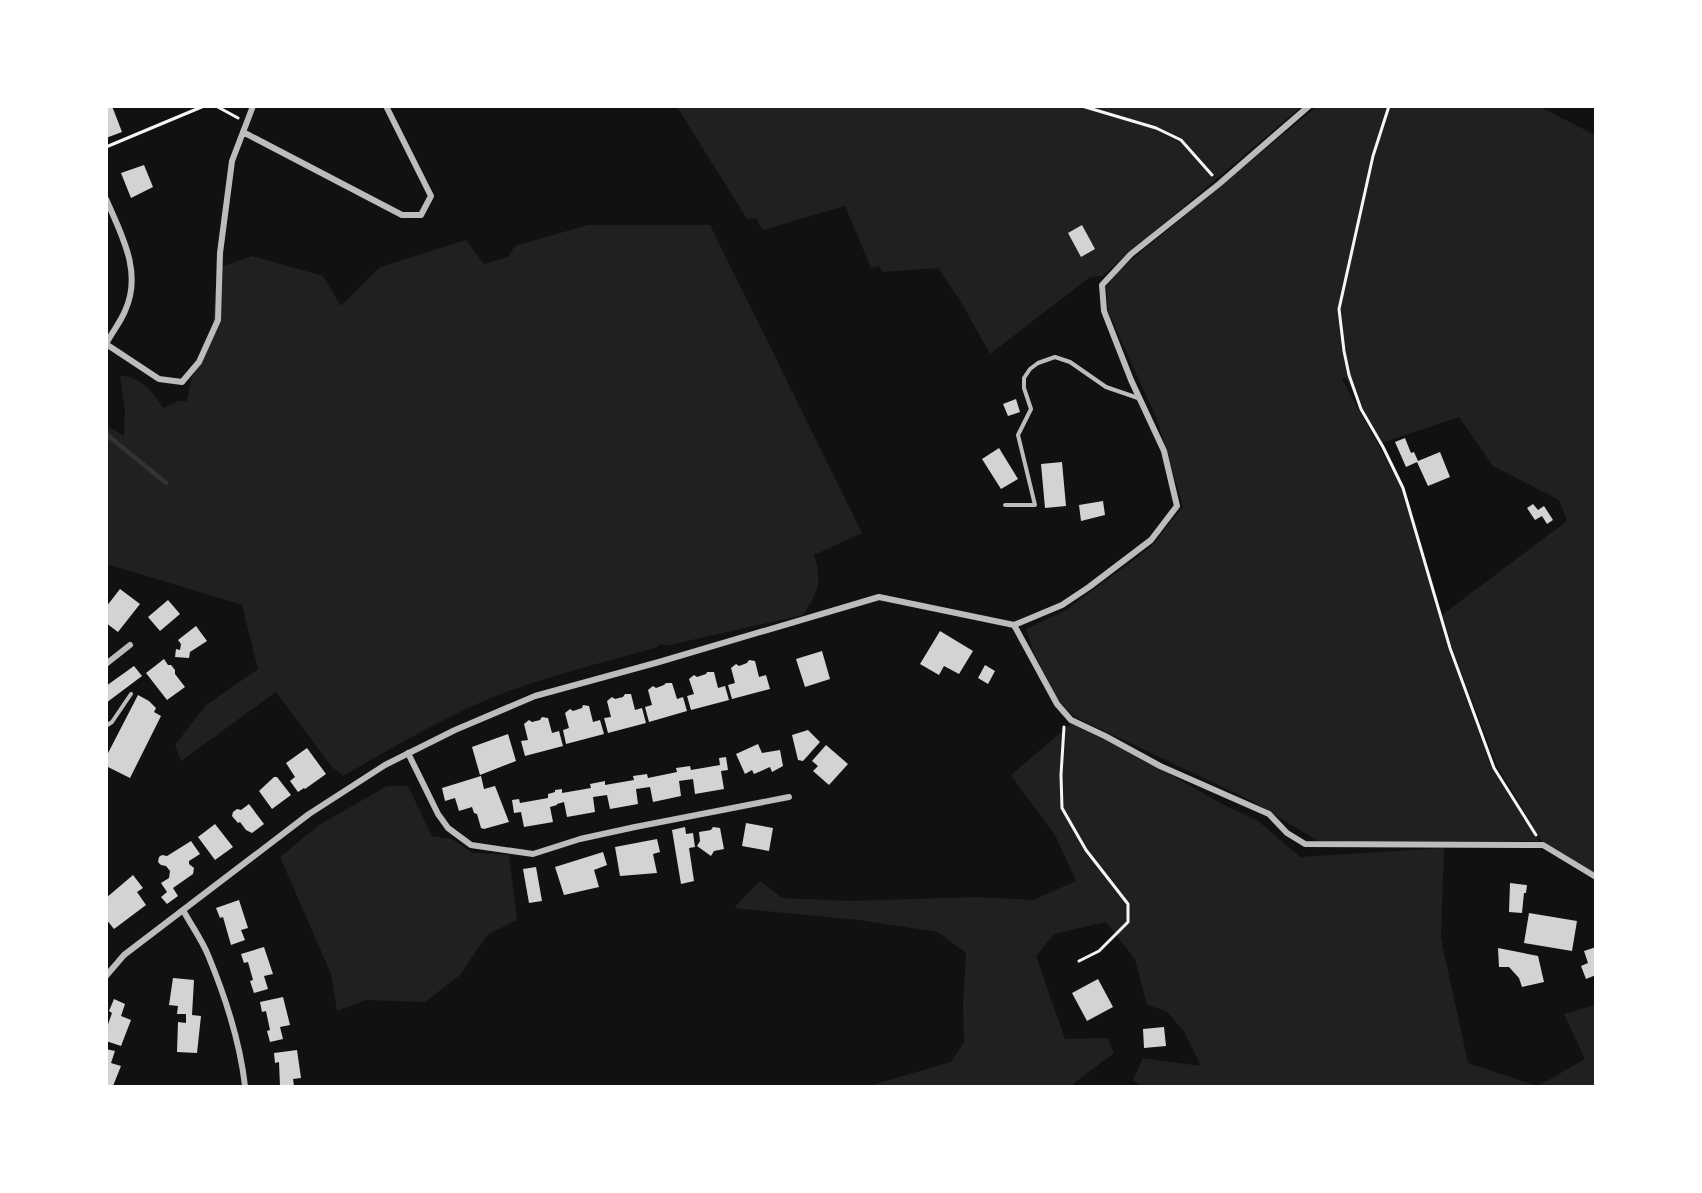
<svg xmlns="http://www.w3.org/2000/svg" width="1702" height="1193" font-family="Karla,sans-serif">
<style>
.green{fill:#202020}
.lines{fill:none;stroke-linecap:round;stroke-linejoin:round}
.stream{stroke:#333;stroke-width:4.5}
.building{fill:#d3d3d3}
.path{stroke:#f5f5f5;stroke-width:3}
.service{stroke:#bcbcbc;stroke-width:4}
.minor{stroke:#bcbcbc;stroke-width:6}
</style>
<rect width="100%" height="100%" fill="#111"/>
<path class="green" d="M 677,107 L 1301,107 L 1102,276 L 1090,277 L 990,354 L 961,302 L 938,268 L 882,272 L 879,266 L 871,268 L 845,206 L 763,230 L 756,218 L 747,219 Z
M 1316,107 L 1540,107 L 1595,135 L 1595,875 L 1543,843 L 1497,766 L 1452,648 L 1442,615 L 1567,521 L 1559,500 L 1493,466 L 1459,417 L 1382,443 L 1345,377 L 1342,379 L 1402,488 L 1448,648 L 1492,768 L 1539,841 L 1318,841 L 1252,801 L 1075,717 L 1058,700 L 1034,653 L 1026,629 L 1066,610 L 1152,546 L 1183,506 L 1158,422 L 1108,311 L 1106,287 L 1117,272 Z
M 588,225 L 710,225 L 862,533 L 814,555 C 823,583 818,591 803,615 L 665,646 L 664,644 L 658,645 L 658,647 C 615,659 572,670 529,684 C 464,705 403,742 343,776 L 331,766 L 276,692 L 181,761 L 175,745 L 206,705 L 258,669 L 242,605 L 107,564 L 106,425 L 124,436 L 125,410 L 120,376 C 139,375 155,393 163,408 L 178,401 L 187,401 L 192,377 L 212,333 L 217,268 L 252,256 L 323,276 L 341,306 L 380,267 L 466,240 L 484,264 L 508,257 L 515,246 Z
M 1073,722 L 1122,747 L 1224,805 L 1257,820 L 1300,857 L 1444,848 L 1441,938 L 1468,1063 L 1537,1086 L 1141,1086 L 1133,1080 L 1143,1058 L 1201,1066 L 1183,1030 L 1166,1011 L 1147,1005 L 1135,959 L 1106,922 L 1054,934 L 1036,956 L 1065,1039 L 1108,1038 L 1114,1053 L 1074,1083 L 1074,1086 L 868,1086 L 951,1062 L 964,1042 L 963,1006 L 966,953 L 938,932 L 859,920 L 734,908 L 760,881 L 782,898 L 850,901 L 977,897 L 1033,900 L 1076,881 L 1056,837 L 1011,775 Z
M 387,786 L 408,786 L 432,836 L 452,839 L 473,853 L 509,855 L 517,920 L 487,935 L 460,975 L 425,1002 L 366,1000 L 337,1011 L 331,974 L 280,857 L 319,825 Z
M 1595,1005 L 1595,1086 L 1538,1086 L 1585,1059 L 1564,1014 Z"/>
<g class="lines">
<path class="stream" d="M 106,434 L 166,483"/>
</g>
<path class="building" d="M 112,106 L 122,132 L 106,138 L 106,108 Z
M 144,165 L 153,187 L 131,198 L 121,173 Z
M 1082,225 L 1095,249 L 1081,257 L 1068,233 Z
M 1016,399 L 1020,412 L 1008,416 L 1003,404 Z
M 1405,438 L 1411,453 L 1414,452 L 1418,461 L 1440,452 L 1450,477 L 1428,486 L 1417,462 L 1406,467 L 1395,442 Z
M 999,448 L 1018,479 L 1001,489 L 982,459 Z
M 1062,462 L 1066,506 L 1045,508 L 1041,464 Z
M 1103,501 L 1105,515 L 1081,521 L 1079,505 Z
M 1533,504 L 1538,510 L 1544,506 L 1553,520 L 1547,524 L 1542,516 L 1535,520 L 1527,508 Z
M 120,589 L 140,604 L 118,632 L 106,623 L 106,607 Z
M 168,600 L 180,614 L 160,631 L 148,617 Z
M 196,626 L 207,641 L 190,652 L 189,658 L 175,657 L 176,649 L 180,650 L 181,644 L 178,640 Z
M 940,631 L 973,651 L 959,674 L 944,666 L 939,675 L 920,664 Z
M 822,651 L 830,679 L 805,687 L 796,659 Z
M 164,659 L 168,665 L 171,665 L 175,670 L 175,674 L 185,687 L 167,700 L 146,673 Z
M 749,660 L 755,661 L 759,677 L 766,675 L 770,689 L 732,699 L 728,685 L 735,683 L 731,668 L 736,664 L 739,666 L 747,663 Z
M 985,665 L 995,671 L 988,684 L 978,678 Z
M 134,666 L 142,676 L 106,703 L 106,686 Z
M 707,672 L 714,672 L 718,688 L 725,686 L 729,700 L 691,710 L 687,696 L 694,694 L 689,679 L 694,675 L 697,677 L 706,674 Z
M 666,683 L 672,683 L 677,699 L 683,697 L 687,711 L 649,722 L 645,707 L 652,705 L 648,690 L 653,686 L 656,688 L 664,685 Z
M 625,694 L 631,694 L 635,710 L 642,708 L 646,723 L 608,733 L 604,718 L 611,717 L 607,701 L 612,697 L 615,699 L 623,697 Z
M 138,695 L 149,701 L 156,708 L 154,712 L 161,716 L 130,778 L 106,766 L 106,757 Z
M 583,705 L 589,706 L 593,722 L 600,720 L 604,734 L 566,744 L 563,730 L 569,728 L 565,713 L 570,709 L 573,711 L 582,708 Z
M 542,717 L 548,718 L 552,733 L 559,731 L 563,746 L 525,756 L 521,741 L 528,740 L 524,724 L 529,720 L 532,722 L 540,720 Z
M 808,730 L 820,742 L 803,761 L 798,760 L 792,735 Z
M 508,734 L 516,761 L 480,775 L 472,747 Z
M 758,744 L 762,753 L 780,750 L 783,766 L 772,772 L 770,767 L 754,774 L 752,770 L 745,774 L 736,754 Z
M 826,745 L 848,764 L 829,785 L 813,771 L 818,766 L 812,761 Z
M 307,748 L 326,774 L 305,789 L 304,788 L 298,792 L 290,781 L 295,777 L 286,763 Z
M 726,757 L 728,770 L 721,771 L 724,789 L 695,794 L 693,779 L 679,781 L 681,796 L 653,802 L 650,787 L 636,789 L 638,804 L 610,809 L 607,795 L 593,797 L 595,812 L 567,817 L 564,802 L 557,804 L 557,805 L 550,807 L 553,822 L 524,827 L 521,812 L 514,813 L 512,800 L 519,799 L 520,803 L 548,798 L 548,794 L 555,792 L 555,790 L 562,789 L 562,793 L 591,788 L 590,784 L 605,781 L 605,785 L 634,780 L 633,776 L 647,774 L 648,778 L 677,772 L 676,768 L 690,766 L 691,770 L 720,765 L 719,758 Z
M 481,776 L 484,789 L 495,786 L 509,822 L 484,829 L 481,828 L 477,814 L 474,813 L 472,807 L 459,811 L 455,798 L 445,801 L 442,788 Z
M 274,777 L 277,777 L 291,795 L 272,809 L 259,791 Z
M 249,804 L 264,824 L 252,833 L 246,830 L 240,822 L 238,823 L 232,816 L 233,812 L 237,809 L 241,810 Z
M 746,823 L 773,828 L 769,851 L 742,846 Z
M 215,824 L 233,847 L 215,860 L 198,837 Z
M 685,827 L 686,834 L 693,833 L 695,847 L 689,848 L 694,881 L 681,884 L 672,830 Z
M 713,827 L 720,828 L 724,849 L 714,851 L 711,856 L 697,846 L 700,841 L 699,832 L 711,830 Z
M 657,839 L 660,852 L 653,854 L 657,873 L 620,876 L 615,847 Z
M 191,841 L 200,854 L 189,861 L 189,864 L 194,868 L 193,874 L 173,888 L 178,896 L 167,904 L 161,897 L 167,892 L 161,883 L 169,878 L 170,871 L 166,866 L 161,865 L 158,862 L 159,857 L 162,855 L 167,856 Z
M 603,852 L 607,865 L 594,870 L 599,887 L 564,895 L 555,867 Z
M 536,867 L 542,901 L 529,903 L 523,869 Z
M 133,875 L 143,888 L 137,892 L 146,905 L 114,929 L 106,919 L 106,898 Z
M 1510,883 L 1527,885 L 1526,893 L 1524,893 L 1522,913 L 1509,912 Z
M 239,900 L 248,928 L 241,930 L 245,940 L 231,945 L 223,917 L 220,918 L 216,908 Z
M 1529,913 L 1577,921 L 1572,951 L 1524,943 Z
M 264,947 L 273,974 L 264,976 L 268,989 L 254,993 L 250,981 L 253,980 L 248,962 L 244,963 L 241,954 Z
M 1596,947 L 1596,975 L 1586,979 L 1581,966 L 1588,963 L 1584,951 Z
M 1498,948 L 1538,956 L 1544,982 L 1522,987 L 1519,978 L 1509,967 L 1499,967 Z
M 173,978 L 194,980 L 192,1015 L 201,1016 L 197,1053 L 177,1052 L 178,1022 L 186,1023 L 186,1014 L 177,1014 L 178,1006 L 169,1005 Z
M 1098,979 L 1113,1007 L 1087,1021 L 1072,993 Z
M 283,997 L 290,1025 L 280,1027 L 283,1039 L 270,1042 L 267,1031 L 270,1030 L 266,1011 L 262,1012 L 260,1002 Z
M 114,999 L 125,1004 L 121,1016 L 131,1020 L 121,1046 L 106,1041 L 106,1030 L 112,1013 L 109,1011 Z
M 1164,1027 L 1166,1046 L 1144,1048 L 1143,1029 Z
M 106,1049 L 115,1051 L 111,1063 L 121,1066 L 113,1086 L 106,1086 Z
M 297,1050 L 301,1078 L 293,1079 L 294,1086 L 280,1086 L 279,1062 L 275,1063 L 274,1053 Z"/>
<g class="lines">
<path class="path" d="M 216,106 L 238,118
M 1082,106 L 1156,128 L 1181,140 L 1212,175
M 1389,106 L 1373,156 L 1339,309 L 1344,351 L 1349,375 L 1361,409 L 1383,447 L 1403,488 L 1450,648 L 1494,768 L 1536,835
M 106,147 L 204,106
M 1064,727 L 1061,775 L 1062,808 L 1086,850 L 1128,904 L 1128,922 L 1099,951 L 1079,961"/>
<path class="service" d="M 1005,505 L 1035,505 L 1018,435 L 1031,409 L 1024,388 L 1024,378 L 1030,369 L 1038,363 L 1055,357 L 1070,362 L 1106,387 L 1138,398
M 106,726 L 112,722 L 131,694"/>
<path class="minor" d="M 243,132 L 402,215 L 421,215 L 431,196 L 386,106
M 106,199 C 121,234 143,272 125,311 C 120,323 112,332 106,344
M 106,344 L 159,379 L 182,382 L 199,362 L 218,320 L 220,253 L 232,161 L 253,106
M 1014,625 L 1062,605 L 1089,587 L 1151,540 L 1177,506 L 1164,451 L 1131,380 L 1104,311 L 1102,285 L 1131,254 L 1219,184 L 1309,106
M 1014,625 L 1057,704 L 1071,720 L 1105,736 L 1160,766 L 1269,814 L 1287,833 L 1305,844 L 1543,845 L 1596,877
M 106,664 L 130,645
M 408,753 L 438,814 L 448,828 L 471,845 L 533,854 L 580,839 L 635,827 L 789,797
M 183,910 C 191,925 202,940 208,955 C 225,996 240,1042 245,1086
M 106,976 L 124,955 L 309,814 L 385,765 L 455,730 L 535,696 L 659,662 L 879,597 L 1014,625"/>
</g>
<rect width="1702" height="1193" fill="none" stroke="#ffffff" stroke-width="216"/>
</svg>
